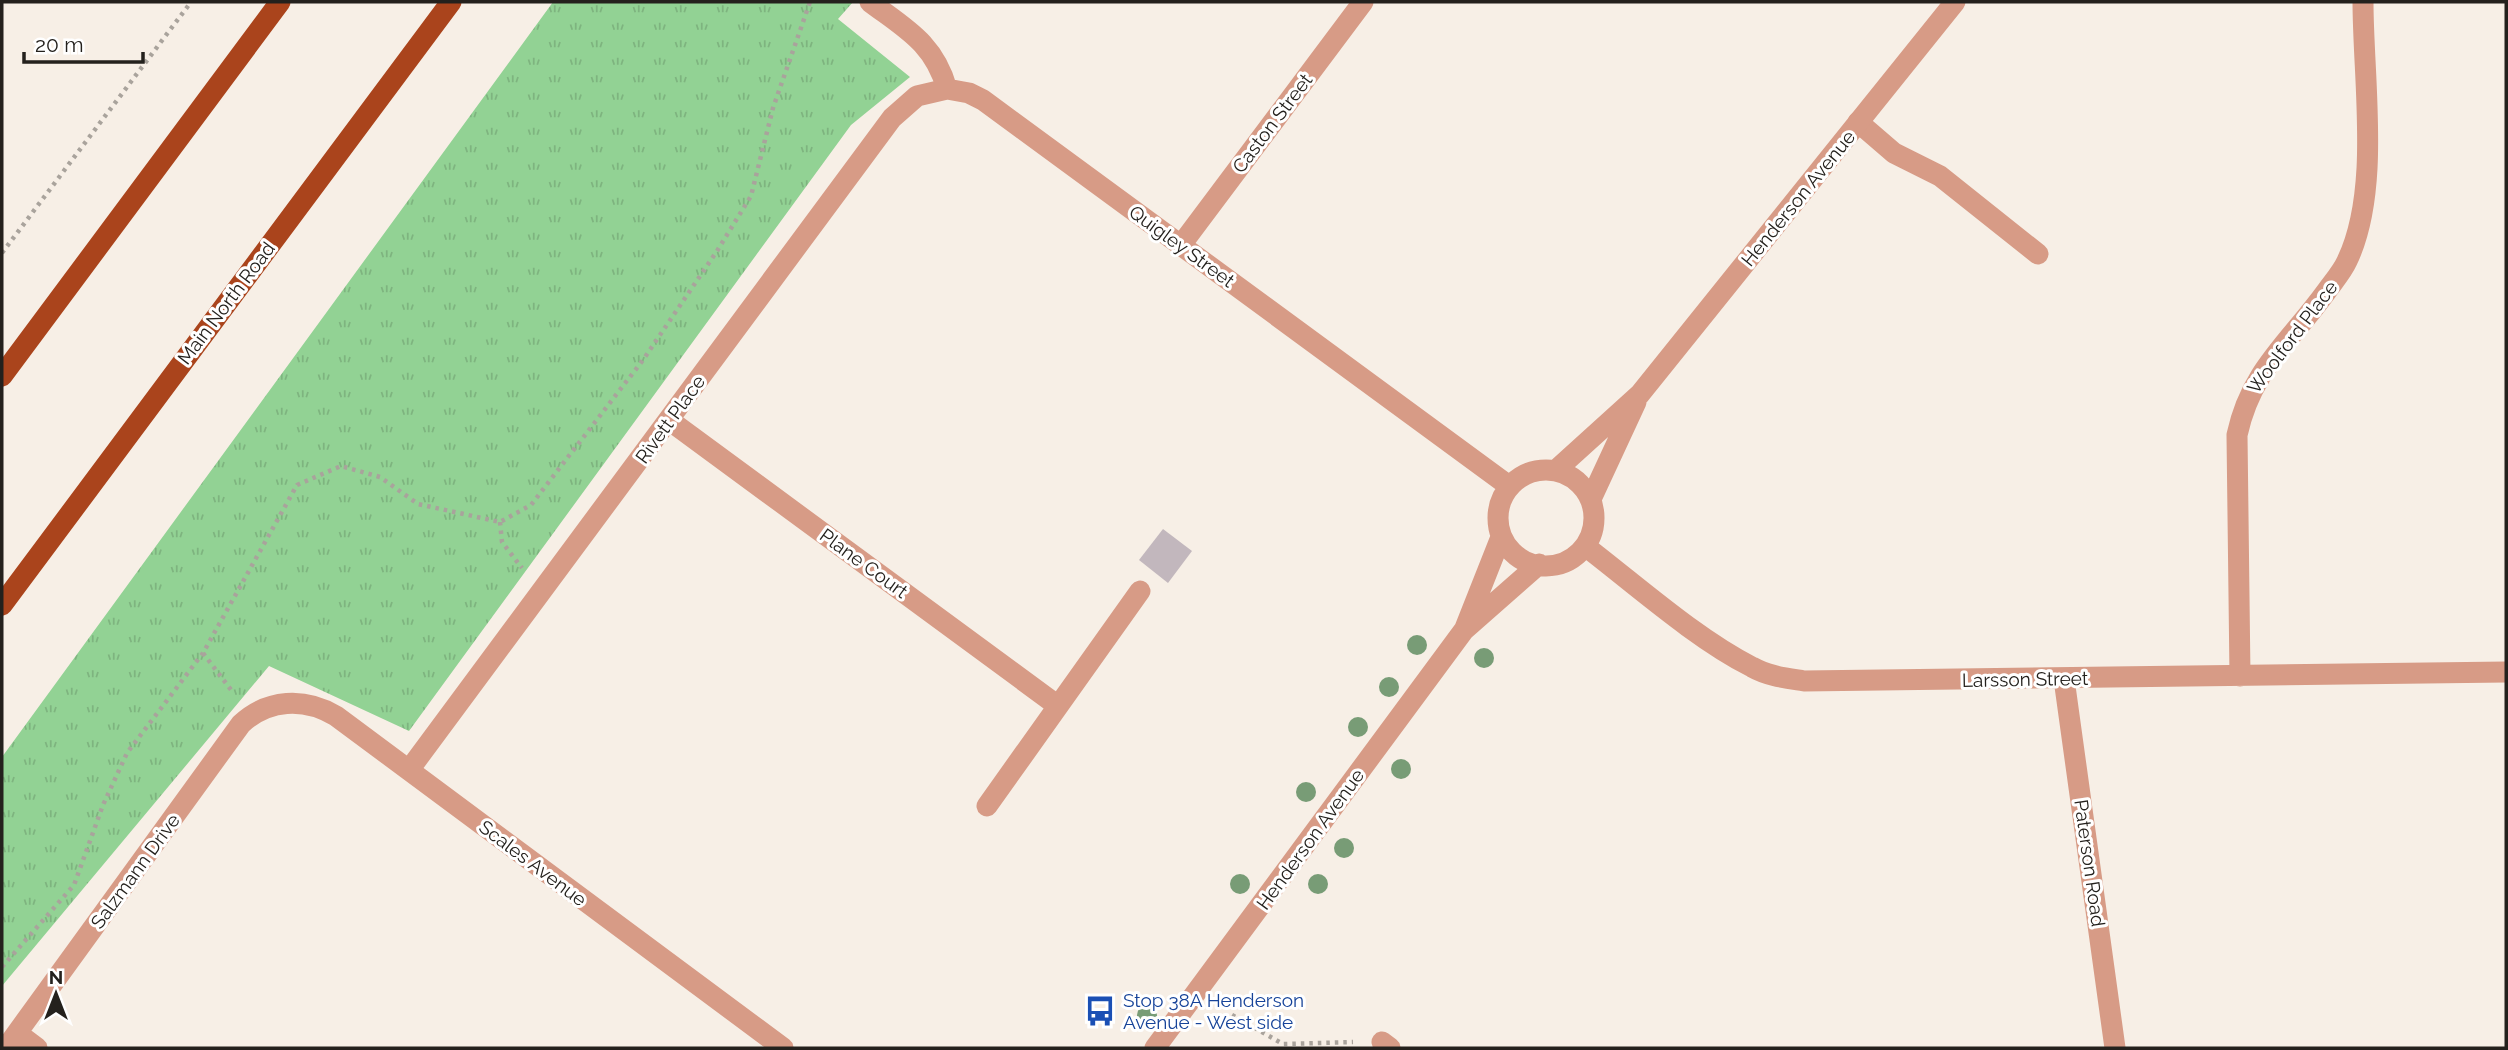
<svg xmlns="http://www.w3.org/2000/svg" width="2508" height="1050" font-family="Raleway,sans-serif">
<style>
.grass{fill:url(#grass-tufts)}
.building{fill:#c2b7bd}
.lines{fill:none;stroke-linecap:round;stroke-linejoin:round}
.path{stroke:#a9a39c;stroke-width:4.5;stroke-dasharray:3.5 5;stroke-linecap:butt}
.service{stroke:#d79b86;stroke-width:21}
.minor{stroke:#d79b86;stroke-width:21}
.trunk{stroke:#aa441c;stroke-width:21}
.tree{fill:#789c76}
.labels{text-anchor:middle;stroke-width:6;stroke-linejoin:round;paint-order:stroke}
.street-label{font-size:19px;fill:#24211d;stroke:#fff}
.transit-label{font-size:19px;fill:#164399;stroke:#fff;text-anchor:start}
</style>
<defs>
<pattern id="grass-tufts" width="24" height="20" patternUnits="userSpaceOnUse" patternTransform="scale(1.75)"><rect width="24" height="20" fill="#92d294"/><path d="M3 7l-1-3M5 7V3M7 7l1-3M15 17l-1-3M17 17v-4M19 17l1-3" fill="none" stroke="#7eb47f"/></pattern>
</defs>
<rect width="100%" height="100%" fill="#f7efe6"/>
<path class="grass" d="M 553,2 L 853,2 L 838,19 L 910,77 L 851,125 L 409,731 L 269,666 L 2,986 L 2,757 Z"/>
<path class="building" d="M 1163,529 L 1192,551 L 1168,583 L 1139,560 Z"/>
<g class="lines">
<path class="path" d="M 2,253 L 191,2
M 500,522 L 502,542 L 522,568
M 203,653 L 232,691
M 2,967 L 74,885 L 103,805 L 127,753 L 203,653 L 297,485 L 341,466 L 380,477 L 418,504 L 500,522 L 531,505 L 643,360 L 717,251 L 751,196 L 773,108 L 810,2
M 1232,1015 L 1283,1044 L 1353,1042"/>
<path class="service" d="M 1858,122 L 1894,153 L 1940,176 L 2038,254"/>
<path class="minor" d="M 870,2 C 906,29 934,43 947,89 L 969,93 L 983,100 L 1509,486
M 1181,245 L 1363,2
M 669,420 L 1058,706
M1498 518a48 48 0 1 1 96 0a48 48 0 1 1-96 0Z
M 1555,471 L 1640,394 L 1955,2
M 1591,499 L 1636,402
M 1585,546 C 1636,585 1695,638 1752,667 C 1768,676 1786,678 1804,681 L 2506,672
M 1465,628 L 1501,537
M 2240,676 L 2237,435 C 2251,370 2289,343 2326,292 C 2333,282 2342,272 2347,261 C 2381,190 2363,80 2363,2
M 2064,679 L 2115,1048
M 409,770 L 892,118 L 917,96 L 947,89
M 987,806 L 1140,591
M 17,1033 L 37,1048
M 1382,1042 L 1390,1048
M 6,1048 L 241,724 C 268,699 304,697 336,716 L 783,1048
M 1155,1048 L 1464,630 L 1539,564"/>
<path class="trunk" d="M 2,376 L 280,2
M 2,605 L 451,2"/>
</g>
<g class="tree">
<circle cx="1417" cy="645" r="10"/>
<circle cx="1484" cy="658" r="10"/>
<circle cx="1389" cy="687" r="10"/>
<circle cx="1358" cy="727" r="10"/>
<circle cx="1401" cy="769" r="10"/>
<circle cx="1306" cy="792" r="10"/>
<circle cx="1344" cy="848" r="10"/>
<circle cx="1240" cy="884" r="10"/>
<circle cx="1318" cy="884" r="10"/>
<circle cx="1147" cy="1015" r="10"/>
</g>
<defs>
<g id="bus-bare" transform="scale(2.415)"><path d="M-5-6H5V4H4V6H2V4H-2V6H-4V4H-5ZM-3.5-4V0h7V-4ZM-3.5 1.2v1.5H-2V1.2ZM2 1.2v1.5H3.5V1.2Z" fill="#1a4fb4" stroke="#fff" stroke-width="2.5" paint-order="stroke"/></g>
</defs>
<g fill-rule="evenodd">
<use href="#bus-bare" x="1100" y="1011"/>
</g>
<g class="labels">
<g class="street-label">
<text transform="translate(1272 123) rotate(-53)" y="7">Caston Street</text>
<text transform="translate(1798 198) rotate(-51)" y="7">Henderson Avenue</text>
<text transform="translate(1182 246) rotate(36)" y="7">Quigley Street</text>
<text transform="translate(226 303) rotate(-53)" y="7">Main North Road</text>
<text transform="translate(2292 337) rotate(-53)" y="7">Woolford Place</text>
<text transform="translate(670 419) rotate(-54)" y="7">Rivett Place</text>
<text transform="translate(864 563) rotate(36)" y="7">Plane Court</text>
<text transform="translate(2025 679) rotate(-1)" y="7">Larsson Street</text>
<text transform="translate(1310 839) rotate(-54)" y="7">Henderson Avenue</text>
<text transform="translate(533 863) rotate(37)" y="7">Scales Avenue</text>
<text transform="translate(2090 863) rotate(82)" y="7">Paterson Road</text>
<text transform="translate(135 871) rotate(-54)" y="7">Salzmann Drive</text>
</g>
<g class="transit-label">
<text x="1123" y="1007">Stop 38A Henderson<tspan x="1123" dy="22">Avenue - West side</tspan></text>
</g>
</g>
<rect width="2508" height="1050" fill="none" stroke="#24211d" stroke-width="7"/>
<g transform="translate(56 994)" stroke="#ffffff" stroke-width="5" paint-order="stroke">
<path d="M0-5L12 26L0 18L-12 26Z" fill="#24211d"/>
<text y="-10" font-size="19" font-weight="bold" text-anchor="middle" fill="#24211d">N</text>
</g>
<path d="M24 52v10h119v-10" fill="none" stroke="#24211d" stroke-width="3.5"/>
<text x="35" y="52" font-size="21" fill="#24211d" stroke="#ffffff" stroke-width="5" paint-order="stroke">20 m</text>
</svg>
